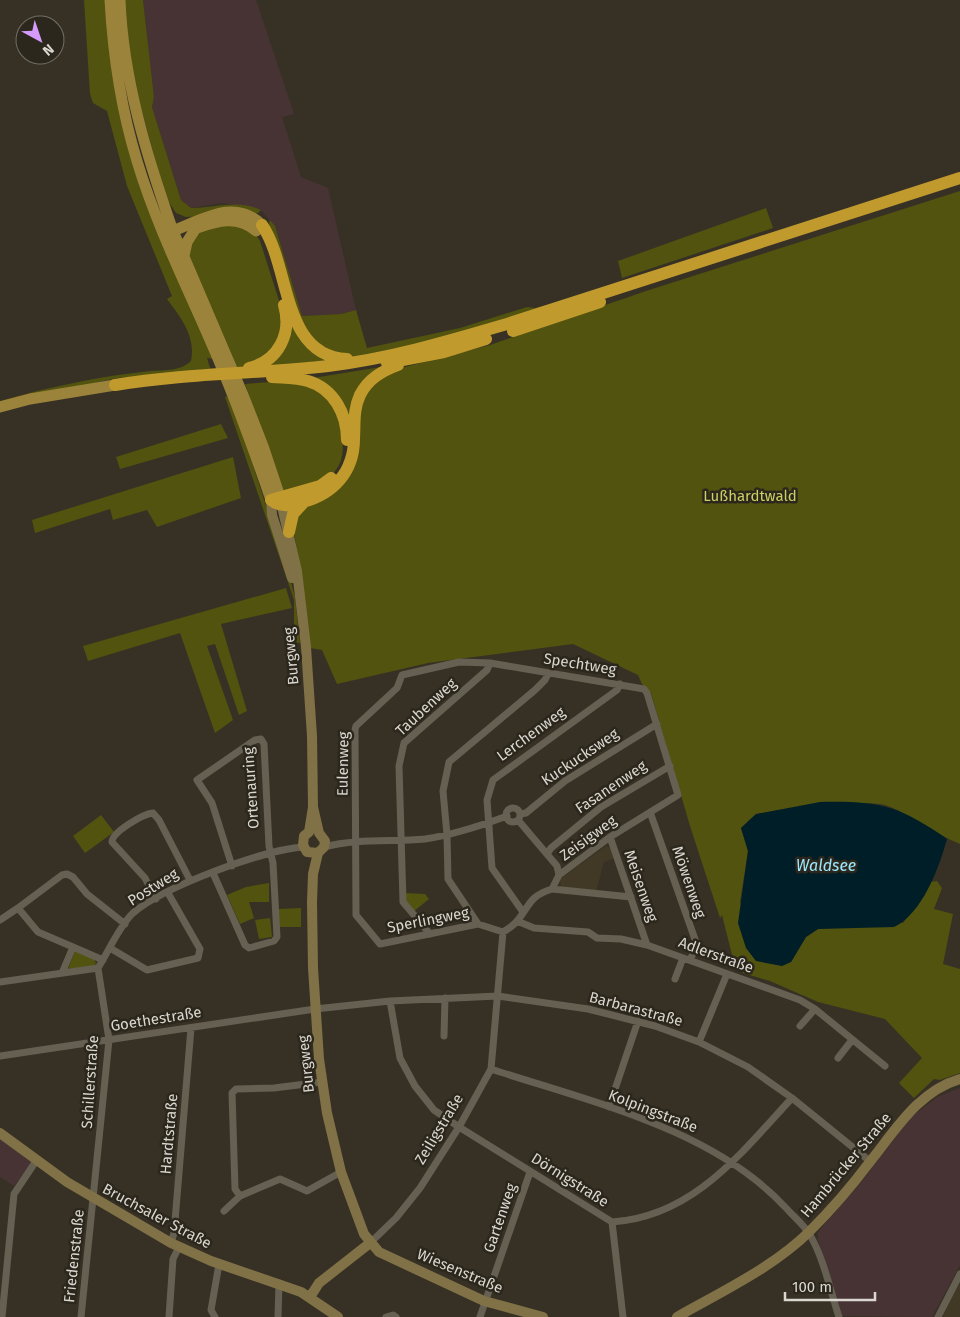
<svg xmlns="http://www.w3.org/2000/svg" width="960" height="1317" font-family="'Fira Sans',sans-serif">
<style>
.commercial{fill:#483334}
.built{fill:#413926}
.green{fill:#51530e}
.water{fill:#001e27}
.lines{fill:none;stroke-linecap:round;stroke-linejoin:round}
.street{stroke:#656052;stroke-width:7}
.secondary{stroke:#817147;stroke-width:10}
.primary{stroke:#9c833c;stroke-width:11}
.highway{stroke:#c19a2e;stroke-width:12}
.labels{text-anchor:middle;stroke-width:5;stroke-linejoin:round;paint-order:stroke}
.park-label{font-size:15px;fill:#cbd062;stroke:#2c271c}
.street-label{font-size:15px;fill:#dad7d0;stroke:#2c271c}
.water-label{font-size:16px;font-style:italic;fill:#9ce7ff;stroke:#2c271c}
</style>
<rect width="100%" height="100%" fill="#373125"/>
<path class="commercial" d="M 143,0 L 256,0 L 294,114 L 282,117 L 301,177 L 328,188 L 356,310 L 341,314 L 302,316 L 275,226 L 261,210 L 222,203 L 191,208 L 181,200 L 152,107 L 154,97 Z
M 960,1088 L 960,1265 L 932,1317 L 842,1316 L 818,1240 L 818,1232 L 859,1185 L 910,1118 L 937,1097 Z
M 0,1139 L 32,1163 L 14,1186 L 0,1177 Z"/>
<path class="built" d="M 606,846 L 611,848 L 615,858 L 604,862 L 596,892 L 561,888 L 560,879 Z
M 960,1283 L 960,1317 L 943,1317 L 953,1294 Z"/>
<path class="green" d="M 84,0 L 108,0 L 125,131 L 214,359 L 207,358 L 211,371 L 117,378 L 0,404 L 0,401 C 49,387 100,376 151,371 C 165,370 181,371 191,361 C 196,336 181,318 167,299 L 172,296 L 127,186 L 107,111 L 93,103 L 90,94 Z
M 123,0 L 143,0 L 154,97 L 152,107 L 181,200 L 191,208 C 217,208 236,199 261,210 L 258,213 L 186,217 L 176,213 L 166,198 L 133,80 Z
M 960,191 L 960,844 C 935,834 914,816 888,806 C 867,798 783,808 758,814 C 752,816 746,824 741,828 L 748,851 L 740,902 L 791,962 L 806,937 L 818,929 L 903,923 L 924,896 L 930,882 L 937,881 L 942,888 L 934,909 L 953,914 L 943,964 L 960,969 L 960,1073 L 940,1080 L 934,1079 L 914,1098 L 899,1083 L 922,1058 L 885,1019 L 818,1002 L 770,981 L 743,973 L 734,963 L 722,915 L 720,918 L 690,826 L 651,693 L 642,684 L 638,675 L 573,644 L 428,663 L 337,684 L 322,650 L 310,648 L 300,565 L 293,528 L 297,512 L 333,493 L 367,391 L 393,370 L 490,345 L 646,291 Z
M 766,208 L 773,228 L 622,278 L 618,261 Z
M 270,220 L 275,226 L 302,316 L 341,314 L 356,310 L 367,348 L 460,328 L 527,307 L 535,308 L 551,304 L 457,335 L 356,357 L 346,357 L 308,339 L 268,227 Z
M 230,222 L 256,235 L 260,241 L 282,310 L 278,346 L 247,367 L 235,367 L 188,253 L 196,233 Z
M 289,317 L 291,319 L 329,360 L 265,367 Z
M 381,367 C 323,405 378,466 316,493 C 307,497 295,502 286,500 C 295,494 311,495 322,489 C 352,473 359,426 339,400 C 331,390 317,384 313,378 Z
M 282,381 L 301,382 L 332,400 C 340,426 356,464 322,481 C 311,487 296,488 284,491 L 281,488 L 245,384 Z
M 227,396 L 242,432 L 291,582 L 295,597 L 300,643 L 294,642 L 294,600 L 225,397 Z
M 221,424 L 228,438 L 120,469 L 116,457 Z
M 233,457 L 241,498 L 157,527 L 147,510 L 113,520 L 110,509 L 35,533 L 32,520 Z
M 286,588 L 292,608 L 221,624 L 247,711 L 239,715 L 215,644 L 207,646 L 233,720 L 215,733 L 180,633 L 88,661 L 83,646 Z
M 101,815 L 114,832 L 85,853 L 73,836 Z
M 269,883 L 269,902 L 249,902 L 254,918 L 240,924 L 227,895 L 246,887 Z
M 405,893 L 425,894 L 429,899 L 413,912 L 405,901 Z
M 301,908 L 301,927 L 279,927 L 279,909 Z
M 270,918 L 272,937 L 259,939 L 255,920 Z
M 75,951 L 94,958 L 96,964 L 93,966 L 68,969 Z"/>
<path class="water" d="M 820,802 C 879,801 898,805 947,839 C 939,868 922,914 894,927 L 818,929 L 806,937 L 791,962 L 782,966 L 756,961 L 746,948 L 738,923 L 748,851 L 741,828 L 756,814 Z"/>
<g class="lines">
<path class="street" d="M 459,662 L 490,663 L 644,689 L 647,693 L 678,795 L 610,837 L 559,875 L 552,889 C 530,896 531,903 518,920 C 514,925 508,929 503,932 L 478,924 L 380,944 L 356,915 L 355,730 L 356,726 L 397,688 L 402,675 Z
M506 815a7 7 0 1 1 14 0a7 7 0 1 1-14 0Z
M 650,812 L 697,945 L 690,960
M 520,814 L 526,813 L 565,781 L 657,724
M 518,820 L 557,866 L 559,875
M 610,837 L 647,945
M 324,847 C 358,838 391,842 425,839 C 453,835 480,826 507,816
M 547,854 L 551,848 L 601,807 L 670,766
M 213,873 L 245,945 L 249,948 L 274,941 L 277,937 L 273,863 L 269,846 L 264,744 L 261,739 L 255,740 L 197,780 L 212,803 L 232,866
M 552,889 L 631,897
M 156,899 L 145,878 L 112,842 C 112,832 143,814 153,813 L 159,820 L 190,880
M 523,912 L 492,868 L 487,800 L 493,780 L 617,690 L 620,684
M 0,920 L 18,908
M 517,921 L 534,928 L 588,932 L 597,938 L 621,939 L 647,945 L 800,1000 L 815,1009 L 885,1066
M 478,924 L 448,879 L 447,835 L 443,791 L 449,762 L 535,690 L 545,680 L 548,674
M 430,934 L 403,902 L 399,766 L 404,743 L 487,670 L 490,663
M 73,947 L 103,960
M 110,948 L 147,970 L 198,958 L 200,949 L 168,893
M 62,973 L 73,947 L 38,932 L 18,908 L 62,875 L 67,874 L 73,877 L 87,894 L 125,924
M 675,979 L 683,958
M 0,982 L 98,968 C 108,952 120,925 133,913 C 163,887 265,849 304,847
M 390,1001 L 400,1058 L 415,1086 L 434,1110 L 459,1127 L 612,1222
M 800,1026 L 815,1009
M 444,1036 L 445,998
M 699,1042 L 727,974
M 0,1056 L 315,1009 L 390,1001 L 498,996 L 588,1009 L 655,1026 L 699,1042 L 748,1067 L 792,1098 L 871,1162
M 838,1058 L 852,1040
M 491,1069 C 591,1102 714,1129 787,1209 C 794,1217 804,1225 810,1235 C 824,1259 830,1290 839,1317
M 322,1082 L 274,1088 L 236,1089 L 232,1093 L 235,1189 L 240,1196 L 280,1179 L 307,1191 L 341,1172
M 609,1107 L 638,1021
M 224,1211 L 240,1196
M 612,1222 C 693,1217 741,1153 792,1098
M 612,1222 L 623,1317
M 171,1243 L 174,1233 L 191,1028
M 370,1243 L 396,1218 L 420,1188 L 459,1127 L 491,1069 L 503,932
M 2,1317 L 14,1194 L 36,1161
M 81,1317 L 109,1040 L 98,968
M 169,1317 L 173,1259 L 179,1247
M 215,1317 L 211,1310 L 219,1264
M 278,1317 L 279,1283
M 386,1317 L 393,1315 L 396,1317
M 480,1317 L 530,1172
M 938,1317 L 960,1274"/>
<path class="secondary" d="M 280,498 L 297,571 L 306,647 L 312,736 L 313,807 L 309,832 L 304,836 L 303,845 L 307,852 L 318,853
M 271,500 L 272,515 L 292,578
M 313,807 L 319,833 L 325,841 L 324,847 L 318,853 L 313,874 L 312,902 L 313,968 L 319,1059 L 327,1113 L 341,1172 L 364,1234 L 379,1252 L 484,1301 L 543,1317
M 0,1133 L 67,1182 L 171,1243 L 211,1261 L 301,1292 L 338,1317
M 310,1297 L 319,1283 L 370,1243
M 677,1317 C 721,1292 772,1268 809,1232 C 830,1211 851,1187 869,1163 C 895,1131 918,1091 960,1079"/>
<path class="primary" d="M 110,0 C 113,54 121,109 137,161 C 158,231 191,294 219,361 C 238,407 255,453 271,500
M 120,0 C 123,79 147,157 173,231 L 243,395 L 263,446 L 280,497
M 197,228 C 217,221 238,215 256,231
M 167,233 C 198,223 233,196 262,225
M 184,256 L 187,242 L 196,228
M 0,407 L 30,399 L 115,385"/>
<path class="highway" d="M 262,225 C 291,267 281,356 347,359
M 513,331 L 600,302
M 387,363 L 444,352 L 486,339
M 249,368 C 279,361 292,333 284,305
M 272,377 C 284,378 297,378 308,381 C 334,389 347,414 347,440
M 115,385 C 186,373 257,374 328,366 C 389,359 449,341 507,324 L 960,178
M 271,500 C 281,508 291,505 303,502 C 333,494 354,472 354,439 C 355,424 353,410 360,395 C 368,379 382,371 398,365
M 271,500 L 320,486 L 331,478
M 289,532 L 293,514 L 304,502"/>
</g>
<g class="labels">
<g class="park-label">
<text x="750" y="501">Lußhardtwald</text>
</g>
<g class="street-label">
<text transform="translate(291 656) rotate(-95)" y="5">Burgweg</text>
<text transform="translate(580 664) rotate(9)" y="5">Spechtweg</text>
<text transform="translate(426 707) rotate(-43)" y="5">Taubenweg</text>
<text transform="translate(531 734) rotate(-36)" y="5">Lerchenweg</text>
<text transform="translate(580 757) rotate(-34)" y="5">Kuckucksweg</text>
<text transform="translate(343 764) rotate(-89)" y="5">Eulenweg</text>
<text transform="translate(611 787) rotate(-34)" y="5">Fasanenweg</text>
<text transform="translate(251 788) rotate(-94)" y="5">Ortenauring</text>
<text transform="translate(588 838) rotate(-36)" y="5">Zeisigweg</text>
<text transform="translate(689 882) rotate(71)" y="5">Möwenweg</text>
<text transform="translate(641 886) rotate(71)" y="5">Meisenweg</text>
<text transform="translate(153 887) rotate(-32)" y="5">Postweg</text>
<text transform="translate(428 920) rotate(-11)" y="5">Sperlingweg</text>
<text transform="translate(716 955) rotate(20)" y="5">Adlerstraße</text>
<text transform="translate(636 1009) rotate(15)" y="5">Barbarastraße</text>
<text transform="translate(156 1019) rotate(-9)" y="5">Goethestraße</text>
<text transform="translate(306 1064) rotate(-96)" y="5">Burgweg</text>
<text transform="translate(90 1082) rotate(-86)" y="5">Schillerstraße</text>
<text transform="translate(653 1111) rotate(21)" y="5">Kolpingstraße</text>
<text transform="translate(439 1129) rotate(-59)" y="5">Zeiligstraße</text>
<text transform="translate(169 1134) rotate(-85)" y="5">Hardtstraße</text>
<text transform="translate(846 1165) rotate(-50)" y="5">Hambrücker Straße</text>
<text transform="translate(570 1180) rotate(32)" y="5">Dörnigstraße</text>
<text transform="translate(157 1216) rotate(28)" y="5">Bruchsaler Straße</text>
<text transform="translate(500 1218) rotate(-71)" y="5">Gartenweg</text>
<text transform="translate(74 1256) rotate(-84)" y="5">Friedenstraße</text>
<text transform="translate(460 1271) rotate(23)" y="5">Wiesenstraße</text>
</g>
<g class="water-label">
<text x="826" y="871">Waldsee</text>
</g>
</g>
<g transform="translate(40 40) rotate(140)"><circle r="24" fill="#2c271c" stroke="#726d64"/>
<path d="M0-4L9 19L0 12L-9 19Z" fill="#d59bfa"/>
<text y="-8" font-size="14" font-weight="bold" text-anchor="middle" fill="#dad7d0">N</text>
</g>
<path d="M785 1292v8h90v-8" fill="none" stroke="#dad7d0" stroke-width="2.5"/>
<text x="792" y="1292" font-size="15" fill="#dad7d0" stroke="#2c271c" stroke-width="4" paint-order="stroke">100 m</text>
</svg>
